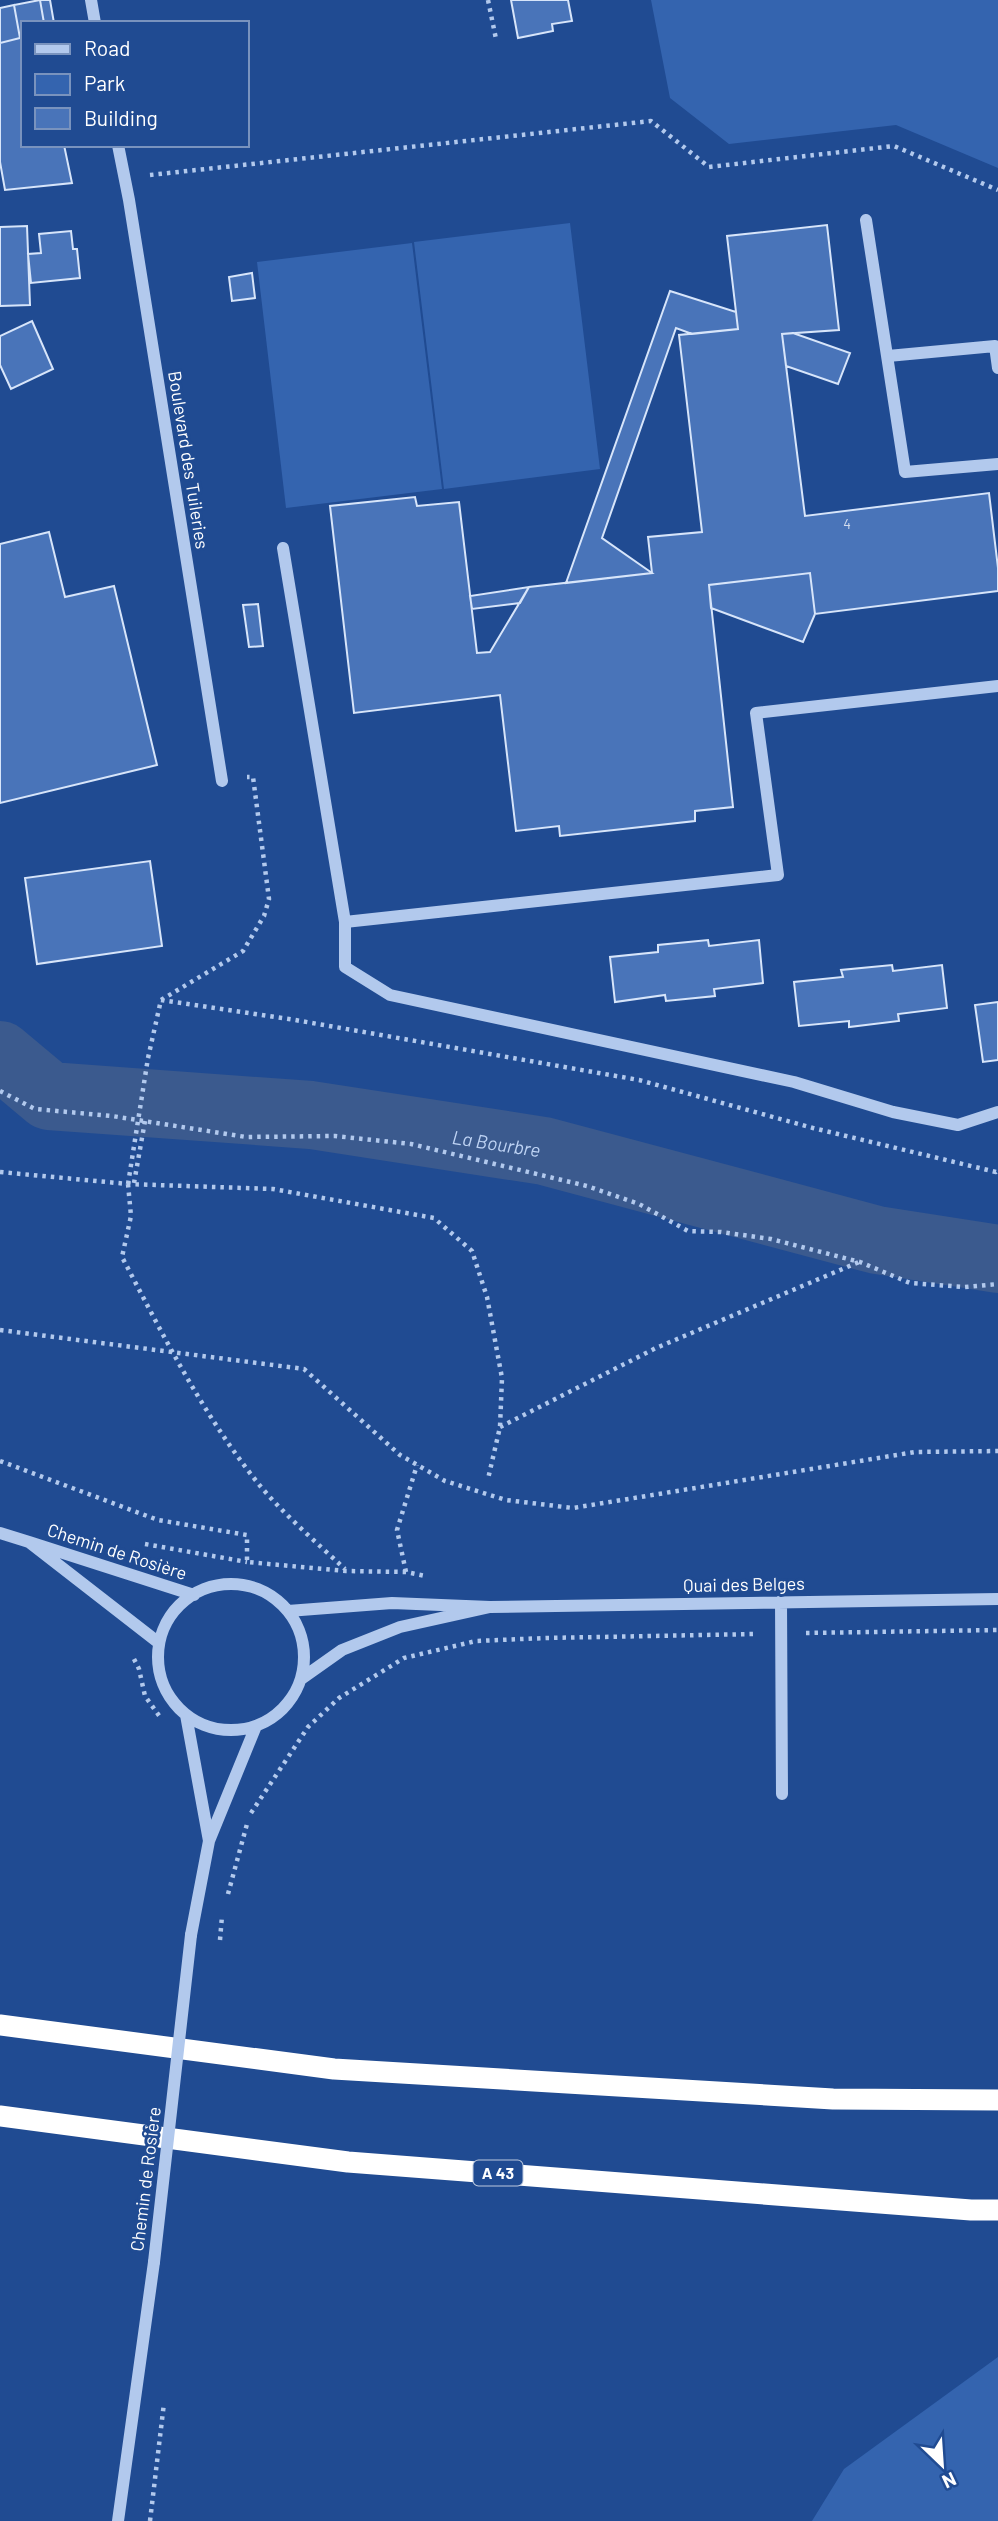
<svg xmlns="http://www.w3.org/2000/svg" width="998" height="2521" font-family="Barlow,sans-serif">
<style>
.green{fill:#3464af}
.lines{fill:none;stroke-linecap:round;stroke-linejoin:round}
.river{stroke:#3b5a8e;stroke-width:68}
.building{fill:#4974b9;stroke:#d7e5fa;stroke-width:2}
.path{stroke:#b2c9ed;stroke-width:4.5;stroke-dasharray:3.5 5;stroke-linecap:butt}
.minor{stroke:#b2c9ed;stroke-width:12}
.highway{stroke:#fff;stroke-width:21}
.path-bridge{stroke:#b2c9ed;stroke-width:4.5;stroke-dasharray:3.5 5;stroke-linecap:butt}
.minor-bridge{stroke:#b2c9ed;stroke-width:12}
.labels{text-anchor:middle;stroke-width:6;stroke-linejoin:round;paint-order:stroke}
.number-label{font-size:14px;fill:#d2dcee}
.shield{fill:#204b92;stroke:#bcc9de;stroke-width:2}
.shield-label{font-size:16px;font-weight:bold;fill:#fff}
.street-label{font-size:18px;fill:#fff;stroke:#204b92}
.water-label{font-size:19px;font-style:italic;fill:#bed3f4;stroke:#204b92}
</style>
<rect width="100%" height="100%" fill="#204b92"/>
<path class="green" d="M 651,0 L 998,0 L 998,168 L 896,125 L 729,144 L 670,98 Z
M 570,223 L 600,469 L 444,489 L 414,242 Z
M 412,243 L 442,489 L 286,508 L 257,262 Z
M 998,2357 L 998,2521 L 812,2521 L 844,2469 Z"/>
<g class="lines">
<path class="river" id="s1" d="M 0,1055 L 49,1096 L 311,1115 L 544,1151 L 877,1240 L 998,1259"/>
</g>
<path class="building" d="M 40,0 L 44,23 L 23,23 L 23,145 L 64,145 L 72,183 L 5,190 L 0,162 L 0,43 L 20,38 L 14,5 Z
M 40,0 L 50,0 L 54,23 L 44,23 Z
M 511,0 L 568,0 L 572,21 L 552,24 L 553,31 L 518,38 Z
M 14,5 L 20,38 L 0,43 L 0,8 Z
M 827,225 L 839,330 L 782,334 L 805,516 L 989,493 L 998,568 L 998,591 L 815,614 L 810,573 L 709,585 L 733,807 L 695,811 L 695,821 L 560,836 L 559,826 L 516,831 L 500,695 L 354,713 L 330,506 L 415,497 L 417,506 L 459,502 L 477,653 L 490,652 L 529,587 L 652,573 L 648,537 L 702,532 L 679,335 L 738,329 L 727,236 Z
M 27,226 L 30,305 L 0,306 L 0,227 Z
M 71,231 L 73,249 L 77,249 L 80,278 L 31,283 L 28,254 L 41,253 L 39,234 Z
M 252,273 L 255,298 L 232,301 L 229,277 Z
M 670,291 L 736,312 L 738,329 L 692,334 L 676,328 L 602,538 L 652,573 L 566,583 Z
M 32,321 L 53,369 L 11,389 L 0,365 L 0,336 Z
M 793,333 L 850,353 L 838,384 L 786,366 L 782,334 Z
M 49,532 L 65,597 L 114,586 L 157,765 L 0,803 L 0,544 Z
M 810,573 L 815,614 L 803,642 L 711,608 L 709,585 Z
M 529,587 L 520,603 L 472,609 L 470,596 Z
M 258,604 L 263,646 L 249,647 L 243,605 Z
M 150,861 L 162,946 L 37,964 L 25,878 Z
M 708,940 L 709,946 L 759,940 L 763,983 L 714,989 L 715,996 L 666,1001 L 665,995 L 615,1002 L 610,957 L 658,952 L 658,945 Z
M 892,965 L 893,971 L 942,965 L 947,1008 L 898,1014 L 899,1021 L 849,1027 L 849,1021 L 799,1026 L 794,982 L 843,977 L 841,970 Z
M 998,1002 L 998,1060 L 983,1062 L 975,1005 Z"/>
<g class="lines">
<path class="path" d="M 488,0 L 496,39
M 150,175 L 651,121 L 709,167 L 894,146 L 998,190
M 161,1000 L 295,1020 L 639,1080 L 813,1128 L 996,1172 L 998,1170
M 148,1058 L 161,1000 L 243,951 L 264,916 L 269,899 L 253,777 L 247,777
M 0,1091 L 35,1109 L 112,1116 L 246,1137 L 335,1136 L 411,1144 L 587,1186 L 639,1204 L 688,1231 L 721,1232 L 771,1239 L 860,1262 L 910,1283 L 965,1287 L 998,1284
M 0,1172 L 128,1184 L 273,1189 L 434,1218 L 472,1251 L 487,1297 L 502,1378 L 500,1427 L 488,1479
M 134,1183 L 145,1121
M 128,1184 L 131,1216 L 122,1257 C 163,1335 202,1413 257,1482 C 280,1511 317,1543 345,1569
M 0,1330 L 304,1369 L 400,1455 L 445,1481 L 506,1500 L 573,1508 L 915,1452 L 998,1451
M 500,1427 L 656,1348 L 859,1262
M 0,1461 L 158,1520 L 247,1535 L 247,1562 L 346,1571 L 406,1572 L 425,1576
M 145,1544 L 247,1562
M 406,1572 L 397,1530 L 417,1465
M 806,1633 L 998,1630
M 134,1659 L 139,1669 L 145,1696 L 160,1717
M 251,1813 L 308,1727 L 339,1698 L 404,1658 L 476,1641 L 546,1638 L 756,1634
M 228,1894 L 247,1824
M 150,2521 L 164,2403"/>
<path class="minor" d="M 91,0 L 95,23
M 118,145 L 129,200 L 222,781
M 866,220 L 905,472 L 998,464
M 888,356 L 995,346 L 998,368
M 283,548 L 345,922 L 778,875 L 756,713 L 998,686
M 345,922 L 345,967 L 390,995 L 794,1082 L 893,1112 L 958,1125 L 998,1112
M 0,1533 L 29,1542
M158 1657a73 73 0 1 1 146 0a73 73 0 1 1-146 0Z
M 781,1601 L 782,1794
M 490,1607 L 998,1599
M 288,1611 L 392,1603 L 490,1607 L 400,1627 L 342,1650 L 301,1679
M 159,1643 L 29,1542 L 194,1595
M 186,1715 L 209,1841 L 256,1726
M 191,1935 L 209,1841
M 118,2521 L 154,2262"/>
<path class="highway" d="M 0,2025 L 334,2069 L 833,2099 L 998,2100
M 0,2116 L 348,2162 L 971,2210 L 998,2210"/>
<path class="path-bridge" d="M 128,1184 L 148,1058
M 220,1940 L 222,1916"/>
<path class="minor-bridge" d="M 154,2262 L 191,1935"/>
</g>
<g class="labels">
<g class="number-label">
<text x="847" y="529">4</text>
</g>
<rect class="shield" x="473.5" y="2160.5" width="49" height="25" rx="5"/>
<g class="shield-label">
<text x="498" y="2179">A 43</text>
</g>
<g class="street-label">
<text transform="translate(188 460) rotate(81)" y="6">Boulevard des Tuileries</text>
<text transform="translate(117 1552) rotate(18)" y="6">Chemin de Rosière</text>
<text transform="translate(744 1585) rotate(-1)" y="6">Quai des Belges</text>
<text transform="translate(146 2179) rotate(-83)" y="6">Chemin de Rosière</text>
</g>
<g class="water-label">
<text dy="7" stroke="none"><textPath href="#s1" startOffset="514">La Bourbre</textPath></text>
</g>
</g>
<rect x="21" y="21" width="228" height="126" fill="#204b92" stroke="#7993be" stroke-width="2"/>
<rect x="35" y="44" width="35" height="10" fill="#b2c9ed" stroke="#7993be" stroke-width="2"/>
<text x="84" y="56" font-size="21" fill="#ffffff">Road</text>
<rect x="35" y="74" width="35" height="21" fill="#3464af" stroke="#7993be" stroke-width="2"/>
<text x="84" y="91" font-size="21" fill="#ffffff">Park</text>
<rect x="35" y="108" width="35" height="21" fill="#4974b9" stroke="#7993be" stroke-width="2"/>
<text x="84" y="126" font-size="21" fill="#ffffff">Building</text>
<g transform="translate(942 2465) rotate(155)" stroke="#204b92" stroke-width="5" paint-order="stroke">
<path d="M0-5L12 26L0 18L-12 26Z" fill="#ffffff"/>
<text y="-10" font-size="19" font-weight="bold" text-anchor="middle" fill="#ffffff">N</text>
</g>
</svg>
